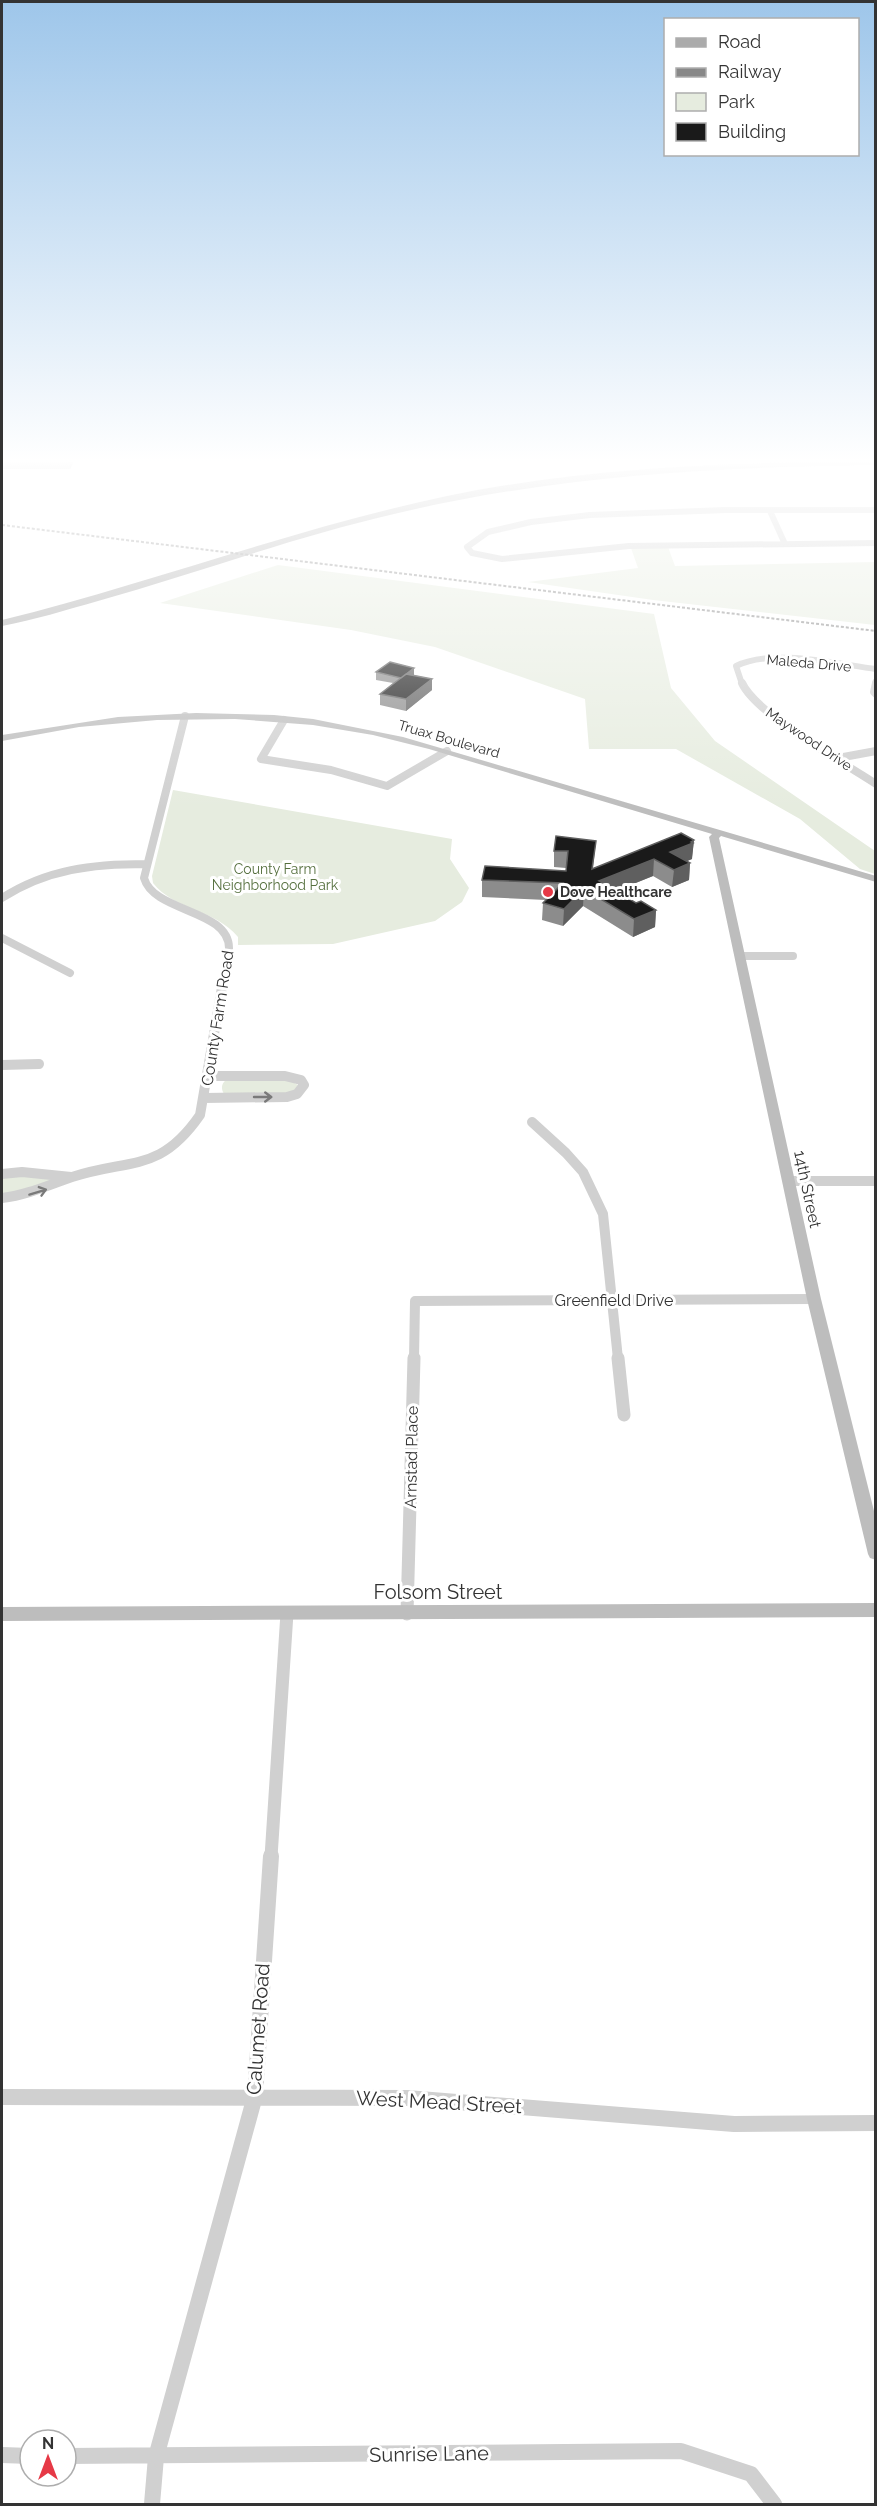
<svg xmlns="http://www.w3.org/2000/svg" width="877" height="2506" font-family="Raleway,sans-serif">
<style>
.green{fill:#e6ecdf}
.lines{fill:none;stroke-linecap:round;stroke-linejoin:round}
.street-far4{stroke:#d0d0d0;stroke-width:6}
.street-far3{stroke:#d0d0d0;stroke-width:8}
.street-far2{stroke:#d0d0d0;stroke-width:10}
.street-far1{stroke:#d0d0d0;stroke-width:13}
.street{stroke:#d0d0d0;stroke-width:16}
.secondary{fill:#bdbdbd;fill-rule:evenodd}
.primary{fill:#ababab;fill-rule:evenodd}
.rail{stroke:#888;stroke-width:2;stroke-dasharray:3 2;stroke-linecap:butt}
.wall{fill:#8c8c8c}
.shaded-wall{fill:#5f5f5f}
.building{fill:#1a1a1a;stroke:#5f5f5f;stroke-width:1.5}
.oneway{stroke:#7a7a7a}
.poi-dot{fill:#e63946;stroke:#fff;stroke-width:2}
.labels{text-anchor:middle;stroke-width:6;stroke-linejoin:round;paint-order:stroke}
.far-street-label{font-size:14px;fill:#333;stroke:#fff}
.far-park-label{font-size:14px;fill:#56703f;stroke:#fff}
.far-poi-label{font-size:14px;font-weight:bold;fill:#333;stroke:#fff;text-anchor:start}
.street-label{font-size:16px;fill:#333;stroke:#fff}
.near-street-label{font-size:20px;fill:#333;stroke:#fff}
</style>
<rect width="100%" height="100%" fill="#fff"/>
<path class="green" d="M 668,547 L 675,566 L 875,562 L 875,625 L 653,600 L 528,582 L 638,568 L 631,548 Z
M 278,565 L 654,614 L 671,688 L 715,741 L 875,851 L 875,874 L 860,869 L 800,819 L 676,749 L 589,749 L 585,699 L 435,647 L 351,630 L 160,603 Z
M 173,790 L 452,839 L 450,859 L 469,888 L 462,902 L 435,921 L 333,944 L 238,945 L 238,937 C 215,909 174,910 153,883 L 152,876 Z
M 287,1079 L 298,1085 L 296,1090 L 287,1094 L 224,1094 C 221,1089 221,1084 226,1080 Z
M 25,1176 L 56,1180 L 2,1195 L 2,1177 Z"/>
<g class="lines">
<path class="street-far4" d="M 876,510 L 726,510 L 590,515 L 531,522 L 488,532 L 467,547 L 472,553 L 502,559 L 629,546 L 876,543
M 770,511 L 785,544
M 742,684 L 736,666 C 773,648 836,664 876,669
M 875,684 L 876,681"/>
<path class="street-far3" d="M 742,683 C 756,714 844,763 876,784
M 876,683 L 874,692 L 876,694
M 185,716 L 144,878 C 154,913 230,909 229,949 C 229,958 226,968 224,977
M 284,720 L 261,759 L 331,770 L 387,786 L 447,751
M 838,758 L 876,751
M 2,898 C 47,869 93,864 146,864
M 2,938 L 70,973
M 739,956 L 793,956"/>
<path class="street-far2" d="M 2,1065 L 39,1064
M 204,1098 L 287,1097 L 297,1094 L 304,1085 L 301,1080 L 285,1076 L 208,1076
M 532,1122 L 566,1153 L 583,1172 L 603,1214 L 618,1359
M 2,1174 L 22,1172 L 71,1177
M 790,1181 L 876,1181
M 2,1198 C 27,1195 49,1185 72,1177 C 131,1158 160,1173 200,1115 L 224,976
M 414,1359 L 415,1301 L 814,1299"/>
<path class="street-far1" d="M 618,1358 L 624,1415
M 407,1614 L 414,1358
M 271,1857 L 287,1613"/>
<path class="street" d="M 2,2097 L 407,2098 L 734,2124 L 876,2123
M 2,2455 L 30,2456
M 66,2456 L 681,2451 L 751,2474 L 774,2504
M 152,2504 L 156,2457 L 255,2096 L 271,1856"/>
<path class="secondary" d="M 196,713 L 274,715 L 313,719 L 403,737 L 876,876 L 876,882 L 721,836 L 719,838 L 821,1299 L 876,1519 L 876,1560 L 870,1558 L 868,1554 L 807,1299 L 709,837 L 712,834 L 429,749 L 373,735 L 313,725 L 235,719 L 157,720 L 79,727 L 2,741 L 2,735 L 118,717 Z
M 876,1603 L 876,1617 L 2,1621 L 2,1607 Z"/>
<path class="primary" d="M 876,461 L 876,465 C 713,467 552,476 394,514 C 294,537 197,573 98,601 C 66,610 34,620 2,626 L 2,620 C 151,583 296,528 447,496 C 588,467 732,462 876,461 Z"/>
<path class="rail" d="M 2,525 L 876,631"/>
</g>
<path class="wall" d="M 2,459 L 75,459 L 70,469 L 2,469 Z
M 376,672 L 414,675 L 432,679 L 432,690 L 406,711 L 380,705 L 380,694 L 393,683 L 376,680 Z
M 694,840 L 692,857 L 692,859 L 687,861 L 690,863 L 689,880 L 672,887 L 653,876 L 616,891 L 636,903 L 656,910 L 655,927 L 633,937 L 583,906 L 563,926 L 542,920 L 543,903 L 546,900 L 482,897 L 482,880 L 566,871 L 566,868 L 554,867 L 554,851 L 596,841 L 593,868 Z"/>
<path class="shaded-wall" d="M 69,459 L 75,459 L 70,469 Z
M 414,668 L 414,675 L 401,678 Z
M 432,679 L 432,690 L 406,711 L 406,699 Z
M 694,840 L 692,859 L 671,868 L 670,852 Z
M 654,859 L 653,876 L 598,898 L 599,881 Z
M 690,863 L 689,880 L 672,887 L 674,870 Z
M 584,889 L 583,906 L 563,926 L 564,909 Z
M 656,910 L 655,927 L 633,937 L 634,919 Z"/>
<path class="building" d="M 390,662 L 414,668 L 401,678 L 376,672 Z
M 406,674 L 432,679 L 406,699 L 380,694 Z
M 681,833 L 694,840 L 691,842 L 693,843 L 670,852 L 690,863 L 674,870 L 654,859 L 599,881 L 636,903 L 641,901 L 656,910 L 634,919 L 584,889 L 564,909 L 543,903 L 563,883 L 482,880 L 485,866 L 566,871 L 568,851 L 554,851 L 556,836 L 596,841 L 592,869 Z"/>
<defs><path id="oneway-shaft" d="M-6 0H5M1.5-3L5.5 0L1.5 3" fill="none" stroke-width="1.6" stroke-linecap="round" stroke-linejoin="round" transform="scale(1.5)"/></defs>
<g class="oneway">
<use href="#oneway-shaft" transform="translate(263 1097)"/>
<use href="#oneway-shaft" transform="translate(38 1192) rotate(-17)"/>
</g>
<linearGradient id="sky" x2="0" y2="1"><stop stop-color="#9ec6ea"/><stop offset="0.57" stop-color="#fff"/><stop offset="1" stop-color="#fff" stop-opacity="0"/></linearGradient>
<rect width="877" height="809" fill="url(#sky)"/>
<circle class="poi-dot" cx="548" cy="892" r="6"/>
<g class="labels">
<g class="far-street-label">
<text transform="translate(809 663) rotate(5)" y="5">Maleda Drive</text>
<text transform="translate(449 739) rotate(16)" y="5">Truax Boulevard</text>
<text transform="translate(809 739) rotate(34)" y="5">Maywood Drive</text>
</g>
<g class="far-park-label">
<text x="275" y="874">County Farm<tspan x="275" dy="16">Neighborhood Park</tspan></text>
</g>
<g class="far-poi-label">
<text x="560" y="897">Dove Healthcare</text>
</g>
<g class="street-label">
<text transform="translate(217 1018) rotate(-81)" y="6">County Farm Road</text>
<text transform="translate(808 1189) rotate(78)" y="6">14th Street</text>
<text x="614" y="1306">Greenfield Drive</text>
<text transform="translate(411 1457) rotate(-89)" y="6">Arnstad Place</text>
</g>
<g class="near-street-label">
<text x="438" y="1599">Folsom Street</text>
<text transform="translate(258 2029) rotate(-86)" y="7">Calumet Road</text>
<text transform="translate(439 2102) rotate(3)" y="7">West Mead Street</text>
<text transform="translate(429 2454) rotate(-1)" y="7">Sunrise Lane</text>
</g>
</g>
<rect width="877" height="2506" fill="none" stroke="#333333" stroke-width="6"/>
<rect x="664" y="18" width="195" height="138" fill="#ffffff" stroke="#adadad" stroke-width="1.5"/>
<rect x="676" y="38" width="30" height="9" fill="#ababab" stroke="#adadad" stroke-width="1.5"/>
<text x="718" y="48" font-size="18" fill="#333333">Road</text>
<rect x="676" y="68" width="30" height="9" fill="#888888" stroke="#adadad" stroke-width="1.5"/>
<text x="718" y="78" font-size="18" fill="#333333">Railway</text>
<rect x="676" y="93" width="30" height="18" fill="#e6ecdf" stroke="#adadad" stroke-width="1.5"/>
<text x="718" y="108" font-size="18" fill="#333333">Park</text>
<rect x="676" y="123" width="30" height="18" fill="#1a1a1a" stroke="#adadad" stroke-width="1.5"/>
<text x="718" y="138" font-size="18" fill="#333333">Building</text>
<g transform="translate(48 2458)"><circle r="28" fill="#ffffff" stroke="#adadad" stroke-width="1.5"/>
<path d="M0-4.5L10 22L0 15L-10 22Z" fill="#e63946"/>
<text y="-9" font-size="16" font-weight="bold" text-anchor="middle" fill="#333333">N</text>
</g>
</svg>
